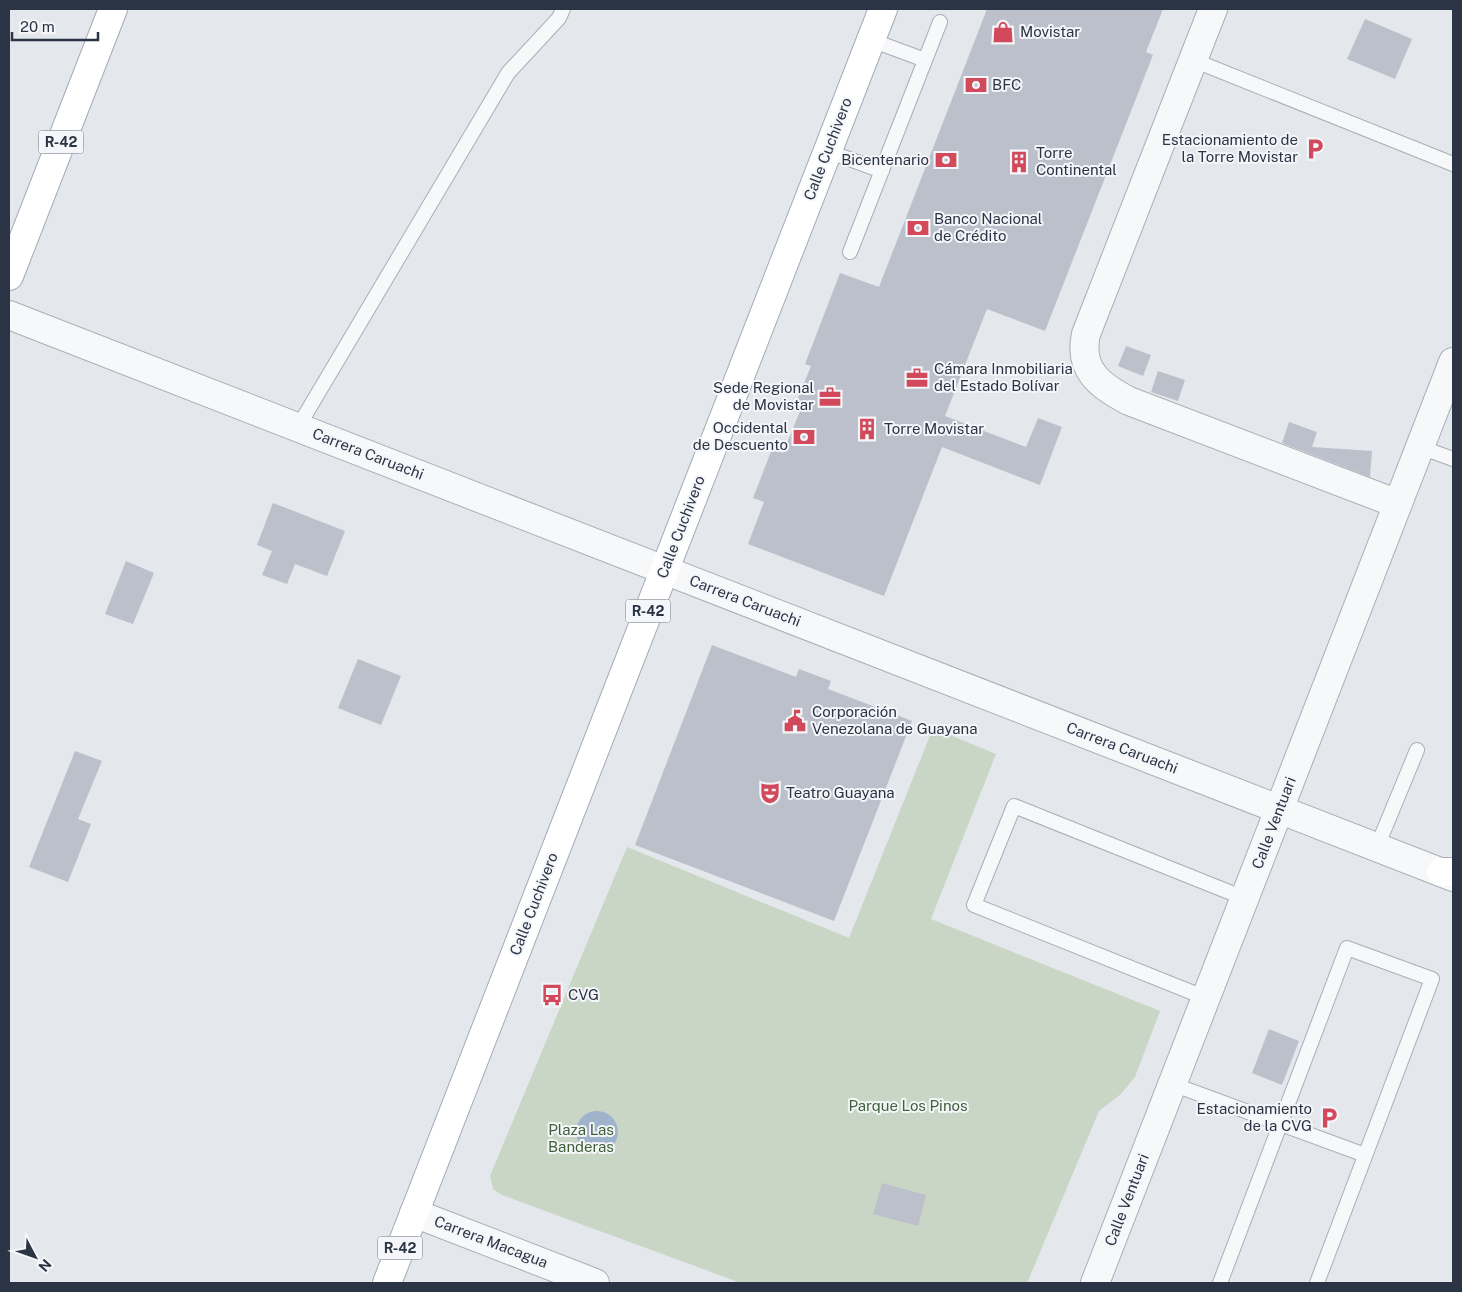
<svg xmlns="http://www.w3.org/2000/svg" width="1462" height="1292" font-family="'Public Sans',sans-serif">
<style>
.green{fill:#c9d6c5}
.water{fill:#9fb4cc}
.building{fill:#bbc0ca}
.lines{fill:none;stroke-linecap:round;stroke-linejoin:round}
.service-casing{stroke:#a9aeb7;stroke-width:16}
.minor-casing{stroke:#a9aeb7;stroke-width:30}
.secondary-casing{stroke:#a9aeb7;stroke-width:30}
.primary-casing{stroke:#a3abb8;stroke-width:30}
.service{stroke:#f7f8fa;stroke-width:14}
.minor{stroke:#f7f8fa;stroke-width:28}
.secondary{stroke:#fff;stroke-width:28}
.primary{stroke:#fff;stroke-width:28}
.labels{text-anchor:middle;stroke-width:4;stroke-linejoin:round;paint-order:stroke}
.shield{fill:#f4f6f9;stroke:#676e7b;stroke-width:1}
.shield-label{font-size:14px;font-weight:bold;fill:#2b3445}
.poi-label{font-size:15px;fill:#2b3445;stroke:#f4f6f9;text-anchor:start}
.street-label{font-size:15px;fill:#2b3445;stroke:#f4f6f9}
.park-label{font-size:15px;fill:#3f6138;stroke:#f4f6f9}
</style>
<rect width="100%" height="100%" fill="#e4e7ec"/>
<path class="green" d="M 933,728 L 996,754 L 931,919 L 1160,1011 L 1135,1077 L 1121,1094 L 1099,1111 L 1028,1281 L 1030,1283 L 741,1283 L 502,1195 L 493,1189 L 490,1176 L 627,847 L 849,938 Z"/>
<path class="water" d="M576 1132a21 21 0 1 1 42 0a21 21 0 1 1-42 0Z"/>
<path class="building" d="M 987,9 L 1163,9 L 1146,52 L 1153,55 L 1045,331 L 987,309 L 945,416 L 1026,447 L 1038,418 L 1062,427 L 1040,485 L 942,447 L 884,596 L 748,544 L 764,502 L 753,498 L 772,449 L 783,453 L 800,411 L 794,408 L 811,366 L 805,364 L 840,273 L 879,287 Z
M 1365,19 L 1412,39 L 1395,79 L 1347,59 Z
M 1126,346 L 1151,355 L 1143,376 L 1118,366 Z
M 1158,371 L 1185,380 L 1178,401 L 1151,392 Z
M 1289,422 L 1317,432 L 1312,447 L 1372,451 L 1370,477 L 1282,443 Z
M 273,503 L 345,531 L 327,576 L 295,564 L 287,584 L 262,575 L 272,551 L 257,545 Z
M 126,561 L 154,573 L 133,624 L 105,614 Z
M 712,645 L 796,677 L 799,669 L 831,681 L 828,689 L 912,721 L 834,921 L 635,845 Z
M 358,659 L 401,676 L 381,725 L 338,708 Z
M 75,751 L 102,761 L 78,819 L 91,824 L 68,882 L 29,867 Z
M 1269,1029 L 1299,1041 L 1282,1085 L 1252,1073 Z
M 882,1183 L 926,1195 L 918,1226 L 873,1214 Z"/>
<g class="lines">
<g class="service-casing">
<path id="service" d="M 871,40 L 925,60
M 1193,60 L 1453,164
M 827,151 L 882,171
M 850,252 L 940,22
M 298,427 L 508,73 L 559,18 L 563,9
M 1420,447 L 1453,459
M 1377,847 L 1417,750
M 1206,998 L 974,905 L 1014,806 L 1244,898
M 1172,1084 L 1365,1155
M 1220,1283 L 1347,948 L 1432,979 L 1317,1283"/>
</g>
<g class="minor-casing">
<path id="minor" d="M 1213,9 L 1086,334 C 1078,370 1100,386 1129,401 L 1398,504
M 9,315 L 1453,877
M 414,1213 L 595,1283
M 1095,1283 L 1453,362"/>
</g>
<g class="secondary-casing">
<path id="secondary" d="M 1441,872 L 1453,872"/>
</g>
<g class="primary-casing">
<path id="primary" d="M 9,276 L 113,9
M 387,1283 L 883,9"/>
</g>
<use href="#service" class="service"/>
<use href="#minor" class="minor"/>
<use href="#secondary" class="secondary"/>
<use href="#primary" class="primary"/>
</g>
<defs>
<g id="shop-bare" transform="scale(1.725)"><path d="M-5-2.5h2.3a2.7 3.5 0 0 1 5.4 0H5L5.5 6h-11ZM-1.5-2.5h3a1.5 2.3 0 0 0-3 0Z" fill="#d1495b" stroke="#f4f6f9" stroke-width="2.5" paint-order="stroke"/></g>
<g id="bank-bare" transform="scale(1.725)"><path d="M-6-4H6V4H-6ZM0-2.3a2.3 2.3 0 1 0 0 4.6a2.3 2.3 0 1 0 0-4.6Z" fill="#d1495b" stroke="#f4f6f9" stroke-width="2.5" paint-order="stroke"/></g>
<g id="parking-bare" transform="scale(1.725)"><path d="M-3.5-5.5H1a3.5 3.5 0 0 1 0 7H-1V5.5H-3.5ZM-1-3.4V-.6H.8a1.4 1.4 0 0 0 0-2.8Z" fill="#d1495b" stroke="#f4f6f9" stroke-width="2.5" paint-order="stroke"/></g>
<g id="building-bare" transform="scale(1.725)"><path d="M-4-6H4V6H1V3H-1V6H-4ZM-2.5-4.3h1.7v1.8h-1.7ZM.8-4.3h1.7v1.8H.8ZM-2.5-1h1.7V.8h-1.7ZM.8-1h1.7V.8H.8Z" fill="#d1495b" stroke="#f4f6f9" stroke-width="2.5" paint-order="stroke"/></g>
<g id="office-bare" transform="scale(1.725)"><path d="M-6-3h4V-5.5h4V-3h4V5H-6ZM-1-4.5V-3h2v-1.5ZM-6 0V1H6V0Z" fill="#d1495b" stroke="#f4f6f9" stroke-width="2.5" paint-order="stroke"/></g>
<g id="civic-bare" transform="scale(1.725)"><path d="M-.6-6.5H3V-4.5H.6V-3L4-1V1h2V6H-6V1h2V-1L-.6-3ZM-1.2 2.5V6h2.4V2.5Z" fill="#d1495b" stroke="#f4f6f9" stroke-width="2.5" paint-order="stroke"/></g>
<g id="theatre-bare" transform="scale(1.725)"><path d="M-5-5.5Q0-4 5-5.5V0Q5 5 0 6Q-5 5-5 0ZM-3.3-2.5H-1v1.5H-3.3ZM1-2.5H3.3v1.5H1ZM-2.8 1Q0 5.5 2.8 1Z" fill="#d1495b" stroke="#f4f6f9" stroke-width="2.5" paint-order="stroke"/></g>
<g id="bus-bare" transform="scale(1.725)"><path d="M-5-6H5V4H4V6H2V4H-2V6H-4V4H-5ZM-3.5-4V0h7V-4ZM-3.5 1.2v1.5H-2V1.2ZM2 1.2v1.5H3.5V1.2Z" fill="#d1495b" stroke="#f4f6f9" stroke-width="2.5" paint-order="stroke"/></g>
</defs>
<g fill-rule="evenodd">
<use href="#shop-bare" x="1003" y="32"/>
<use href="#bank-bare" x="976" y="85"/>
<use href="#parking-bare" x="1315" y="149"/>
<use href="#bank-bare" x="946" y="160"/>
<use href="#building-bare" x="1019" y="162"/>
<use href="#bank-bare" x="918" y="228"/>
<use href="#office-bare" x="917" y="378"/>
<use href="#office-bare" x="830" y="397"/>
<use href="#building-bare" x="867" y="429"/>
<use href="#bank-bare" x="804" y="437"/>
<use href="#civic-bare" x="795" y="721"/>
<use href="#theatre-bare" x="770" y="793"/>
<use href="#bus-bare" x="552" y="995"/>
<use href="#parking-bare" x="1329" y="1118"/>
</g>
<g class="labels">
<g class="shield">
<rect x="38.5" y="130.5" width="45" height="23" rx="4"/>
<rect x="625.5" y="599.5" width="45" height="23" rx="4"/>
<rect x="377.5" y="1236.5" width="45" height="23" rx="4"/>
</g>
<g class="shield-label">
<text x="61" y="147">R-42</text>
<text x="648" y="616">R-42</text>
<text x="400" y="1253">R-42</text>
</g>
<g class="poi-label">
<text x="1020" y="37">Movistar</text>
<text x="992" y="90">BFC</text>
<text x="1298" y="145" text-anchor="end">Estacionamiento de<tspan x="1298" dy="17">la Torre Movistar</tspan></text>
<text x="1036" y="158">Torre<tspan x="1036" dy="17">Continental</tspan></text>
<text x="929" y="165" text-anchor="end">Bicentenario</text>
<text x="934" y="224">Banco Nacional<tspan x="934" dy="17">de Crédito</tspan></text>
<text x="934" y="374">Cámara Inmobiliaria<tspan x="934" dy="17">del Estado Bolívar</tspan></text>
<text x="814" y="393" text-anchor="end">Sede Regional<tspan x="814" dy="17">de Movistar</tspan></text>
<text x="788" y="433" text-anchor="end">Occidental<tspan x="788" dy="17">de Descuento</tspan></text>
<text x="884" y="434">Torre Movistar</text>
<text x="812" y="717">Corporación<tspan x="812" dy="17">Venezolana de Guayana</tspan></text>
<text x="786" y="798">Teatro Guayana</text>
<text x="568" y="1000">CVG</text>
<text x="1312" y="1114" text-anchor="end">Estacionamiento<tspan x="1312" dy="17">de la CVG</tspan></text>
</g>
<g class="street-label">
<text transform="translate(828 149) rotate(-69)" y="5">Calle Cuchivero</text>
<text transform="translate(368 454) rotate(21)" y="5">Carrera Caruachi</text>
<text transform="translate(681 527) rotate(-69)" y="5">Calle Cuchivero</text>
<text transform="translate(745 601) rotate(21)" y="5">Carrera Caruachi</text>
<text transform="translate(1122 748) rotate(21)" y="5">Carrera Caruachi</text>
<text transform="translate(1274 823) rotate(-69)" y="5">Calle Ventuari</text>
<text transform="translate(534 904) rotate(-69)" y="5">Calle Cuchivero</text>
<text transform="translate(1127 1200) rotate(-69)" y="5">Calle Ventuari</text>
<text transform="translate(491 1242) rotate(21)" y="5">Carrera Macagua</text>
</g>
<g class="park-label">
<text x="908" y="1111">Parque Los Pinos</text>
<text x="581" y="1135">Plaza Las<tspan x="581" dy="17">Banderas</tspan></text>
</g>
</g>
<rect width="1462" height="1292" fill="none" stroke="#2b3445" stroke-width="20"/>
<g transform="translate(35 1257) rotate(131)" stroke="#f4f6f9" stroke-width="4" paint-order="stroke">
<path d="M0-4L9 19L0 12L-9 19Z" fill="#2b3445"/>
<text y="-8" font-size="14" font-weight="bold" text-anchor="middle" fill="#2b3445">N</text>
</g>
<path d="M12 32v8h86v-8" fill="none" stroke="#2b3445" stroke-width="2.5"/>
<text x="20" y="32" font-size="15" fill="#2b3445" stroke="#f4f6f9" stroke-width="4" paint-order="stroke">20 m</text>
</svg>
